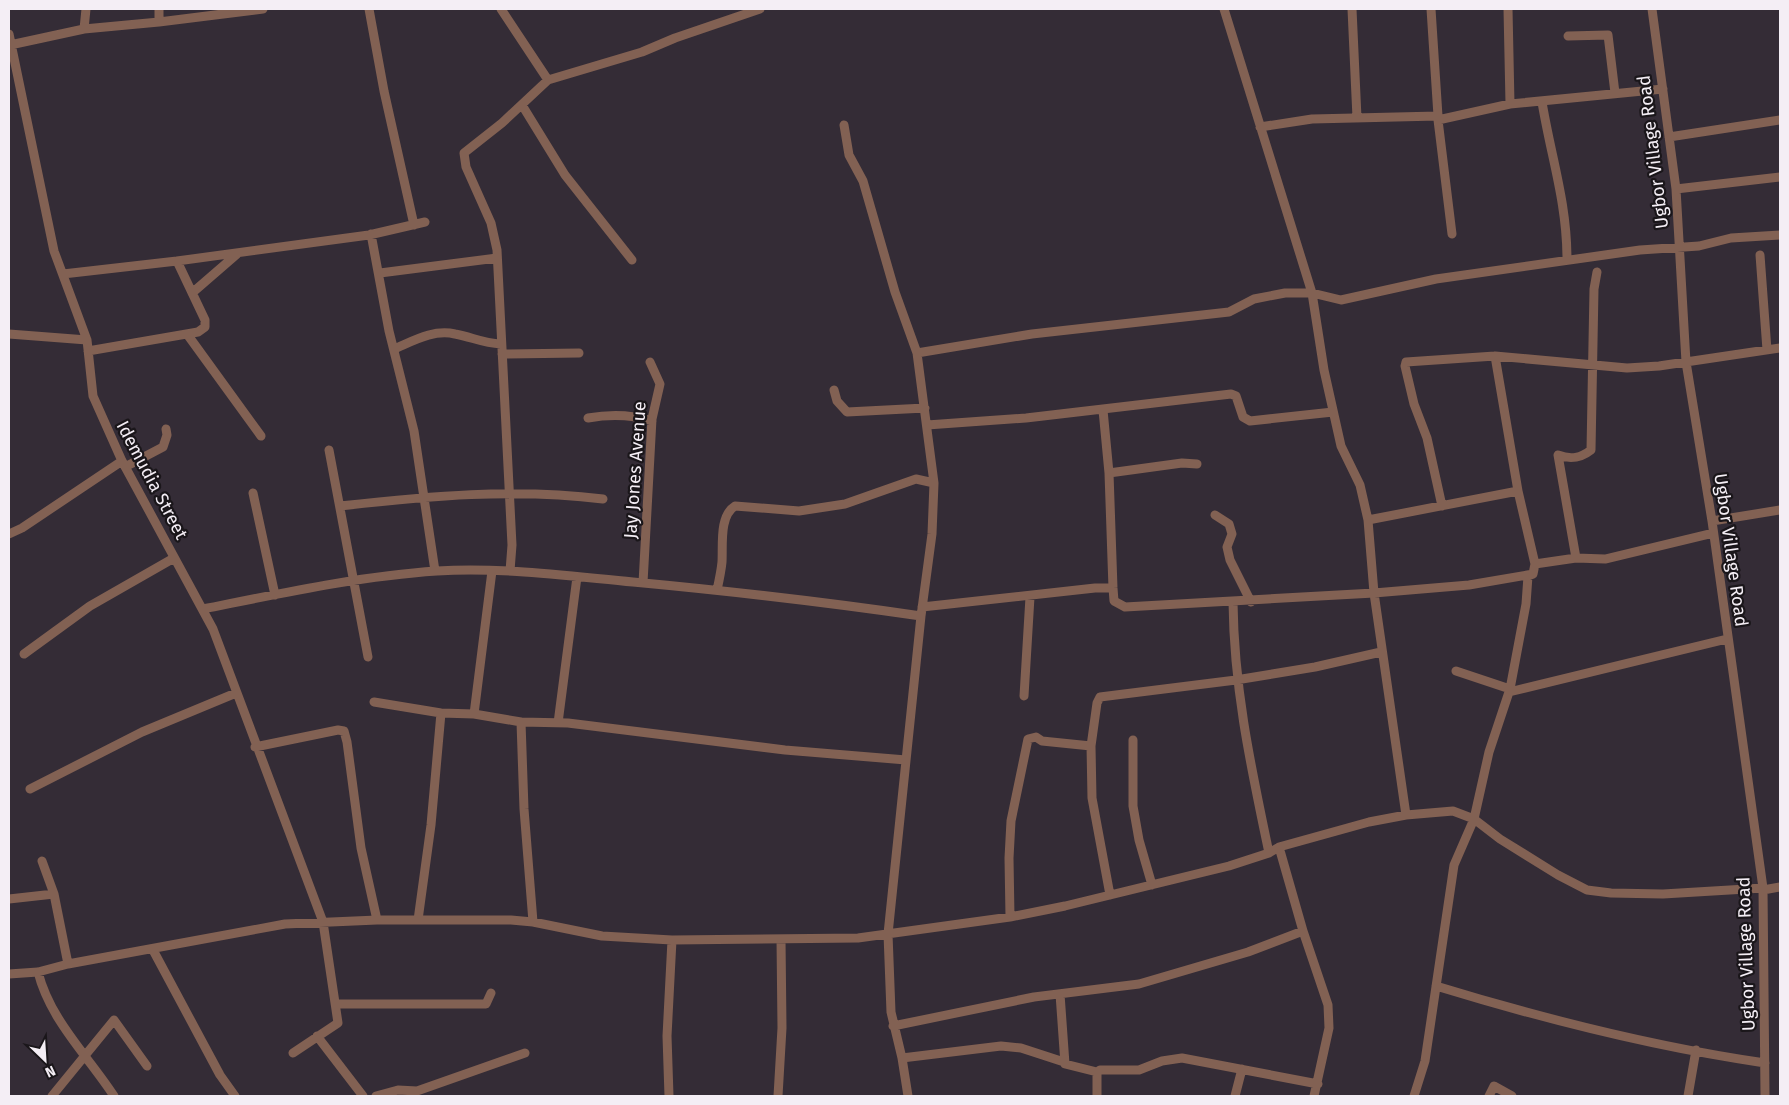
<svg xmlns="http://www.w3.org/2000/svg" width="1789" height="1105" font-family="'Fira Sans',sans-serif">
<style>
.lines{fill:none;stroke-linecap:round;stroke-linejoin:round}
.minor{stroke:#826153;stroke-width:9}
.labels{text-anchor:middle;stroke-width:4.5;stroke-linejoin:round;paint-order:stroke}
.street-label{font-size:18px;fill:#f4eef5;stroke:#1a161a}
</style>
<rect width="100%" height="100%" fill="#342c36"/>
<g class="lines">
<path class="minor" d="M 369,9 L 384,91 L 414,225
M 501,9 L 548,80
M 1224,9 L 1312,293 L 1324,370 L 1341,446 L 1360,485 L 1368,520 L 1374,593 L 1406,815
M 1352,9 L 1357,118
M 1431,9 L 1438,116
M 1508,9 L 1510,104
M 1652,9 L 1676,189 L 1686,362 L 1712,521 L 1763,888 L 1765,1096
M 159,22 L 263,9
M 84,29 L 159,22 L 159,9
M 9,34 L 54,251 L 87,340 L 93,396 L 122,461 L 213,629 L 323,922 L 338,1023 L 293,1053
M 1568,36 L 1608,35 L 1615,93
M 10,45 L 84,29 L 86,9
M 1542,102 C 1551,157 1567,202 1567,260
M 522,105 L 565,175 L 632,260
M 1438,120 L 1452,234
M 844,125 L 849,155 L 863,181 L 895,292 L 917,353 L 934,483 L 932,534 L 921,616 L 888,934 L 891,1012 L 902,1058 L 908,1096
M 1260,127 L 1312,119 L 1438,116 L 1438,120 L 1510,104 L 1663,89
M 1669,137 L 1780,120
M 1676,189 L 1780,177
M 371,234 L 389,331 L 414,431 L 435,571
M 1760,255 L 1767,350
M 380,273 L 497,258
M 63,274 L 177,261
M 192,293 L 237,254
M 9,334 L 87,340
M 187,334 L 261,436
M 394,349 C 413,341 433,329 455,334 C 472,337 482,343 501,344
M 88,351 L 198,332 L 205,327 L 205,320 L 177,261 L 369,235 L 425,222
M 917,353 L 1032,334 L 1229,312 L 1254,299 L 1285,293 L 1312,293 L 1341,300 L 1436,279 L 1640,250 L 1699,246 L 1731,238 L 1780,235
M 502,354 L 579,353
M 1495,356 L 1518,491 L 1535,564
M 834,390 L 837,401 L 847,412 L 925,408
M 1103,410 L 1109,473 L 1113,588 L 1114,601 L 1125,607 L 1374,593 L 1469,585 L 1533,574
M 588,418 C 610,414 630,414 652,421
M 927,425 L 1026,418 L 1231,394 L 1236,396 L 1243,417 L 1250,421 L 1333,412
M 329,450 L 368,657
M 125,467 L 163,447 L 167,435 L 166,429
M 1109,473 L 1182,463 L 1197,464
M 253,493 L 275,595
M 340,506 C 429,496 513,488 603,499
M 1442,506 L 1427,438 L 1414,404 L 1405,366 L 1406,362 L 1495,356 L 1627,368 L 1659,366 L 1780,348
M 1215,515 L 1229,524 L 1232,534 L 1227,547 L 1230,560 L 1251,602
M 1368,520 L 1518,491
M 1712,521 L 1780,510
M 9,534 L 22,528 L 122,461
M 1576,558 L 1558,455 C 1571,460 1581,458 1591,450 L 1594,289 L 1597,272
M 492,571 L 474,714 L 521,722 L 524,809 L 533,922
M 510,571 L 512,545 L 497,250 L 491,223 L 466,167 L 464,153 L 502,123 L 548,80 L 642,52 L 675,38 L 760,9
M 643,583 L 652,419 L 660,384 L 650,362
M 717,590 C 719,581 721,572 722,562 C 723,545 719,516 735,506 L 799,511 L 845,504 L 916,479 L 934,483
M 1233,602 C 1234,690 1251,767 1269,853
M 922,607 L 1095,588 L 1113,588
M 203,609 C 278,594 360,576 437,571 C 502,567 568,576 633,582 C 729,591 825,602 921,616
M 24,654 L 90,606 L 174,558
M 1456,671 L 1510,689
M 1509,692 L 1727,639
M 1024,696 L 1030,597
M 374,702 L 441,713 L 474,714
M 521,722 L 568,723 L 785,750 L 906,760
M 558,723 L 577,577
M 1133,740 L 1133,806 L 1139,840 L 1152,885
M 255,747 L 338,730 L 344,731 L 347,742 L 361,848 L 377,920
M 30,789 L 142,732 L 236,693
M 42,861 L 54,894 L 68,964
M 1763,890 L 1780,887
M 1110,895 L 1092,798 L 1091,746 L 1097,703 L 1100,697 L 1236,680 L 1315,667 L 1381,652
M 9,899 L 54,894
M 1010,917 L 1009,858 L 1011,821 L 1028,739 L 1036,737 L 1042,741 L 1091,746
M 418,920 L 431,825 L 441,713
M 1303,931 L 1328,1005 L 1329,1028 L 1314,1096
M 153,950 L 220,1075 L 235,1096
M 38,972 C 50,1020 88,1056 114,1096
M 9,974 L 38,972 L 68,964 L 285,924 L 377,920 L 511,920 L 533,922 L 602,936 L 672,940 L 858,938 L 1010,917 L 1065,906 L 1229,866 L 1269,853 L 1279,847 L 1369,822 L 1406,815 L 1453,811 L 1474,819 L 1500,839 L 1558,875 L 1587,890 L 1611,893 L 1663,894 L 1763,888
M 1436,986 C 1544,1019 1654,1047 1765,1063
M 1060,994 L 1065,1064 L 1097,1072
M 337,1004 L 486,1004 L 491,993
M 893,1026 L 1034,997 L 1139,984 L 1248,952 L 1303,931 L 1279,847
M 317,1036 L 363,1096
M 902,1058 L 1001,1046 L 1021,1048 L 1064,1062
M 52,1096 L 114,1020 L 147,1066
M 376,1096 L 398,1090 L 417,1091 L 525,1053
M 669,1096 L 667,1036 L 672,940
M 778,1096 L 782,1028 L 781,939
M 1097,1096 L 1097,1072 L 1100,1070 L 1139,1070 L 1162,1061 L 1182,1058 L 1318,1084
M 1235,1096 L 1242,1069
M 1414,1096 L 1425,1061 L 1454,865 L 1474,819 L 1489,752 L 1510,689 L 1526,604 L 1528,576 L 1533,574 L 1535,564 L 1576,558 L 1605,559 L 1713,533
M 1489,1096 L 1494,1086 L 1512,1096
M 1688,1096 L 1696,1050"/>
</g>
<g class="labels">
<g class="street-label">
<text transform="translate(1653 152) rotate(-97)" y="6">Ugbor Village Road</text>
<text transform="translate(635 470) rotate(-86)" y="6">Jay Jones Avenue</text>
<text transform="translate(152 480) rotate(62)" y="6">Idemudia Street</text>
<text transform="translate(1731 550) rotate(82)" y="6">Ugbor Village Road</text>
<text transform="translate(1746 954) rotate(-92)" y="6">Ugbor Village Road</text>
</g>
</g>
<rect width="1789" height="1105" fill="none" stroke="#f4eef5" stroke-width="20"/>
<g transform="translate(45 1060) rotate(155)" stroke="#1a161a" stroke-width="4" paint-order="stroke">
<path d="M0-4L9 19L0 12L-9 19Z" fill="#f4eef5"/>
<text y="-8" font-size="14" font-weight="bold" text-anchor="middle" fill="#f4eef5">N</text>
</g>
</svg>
